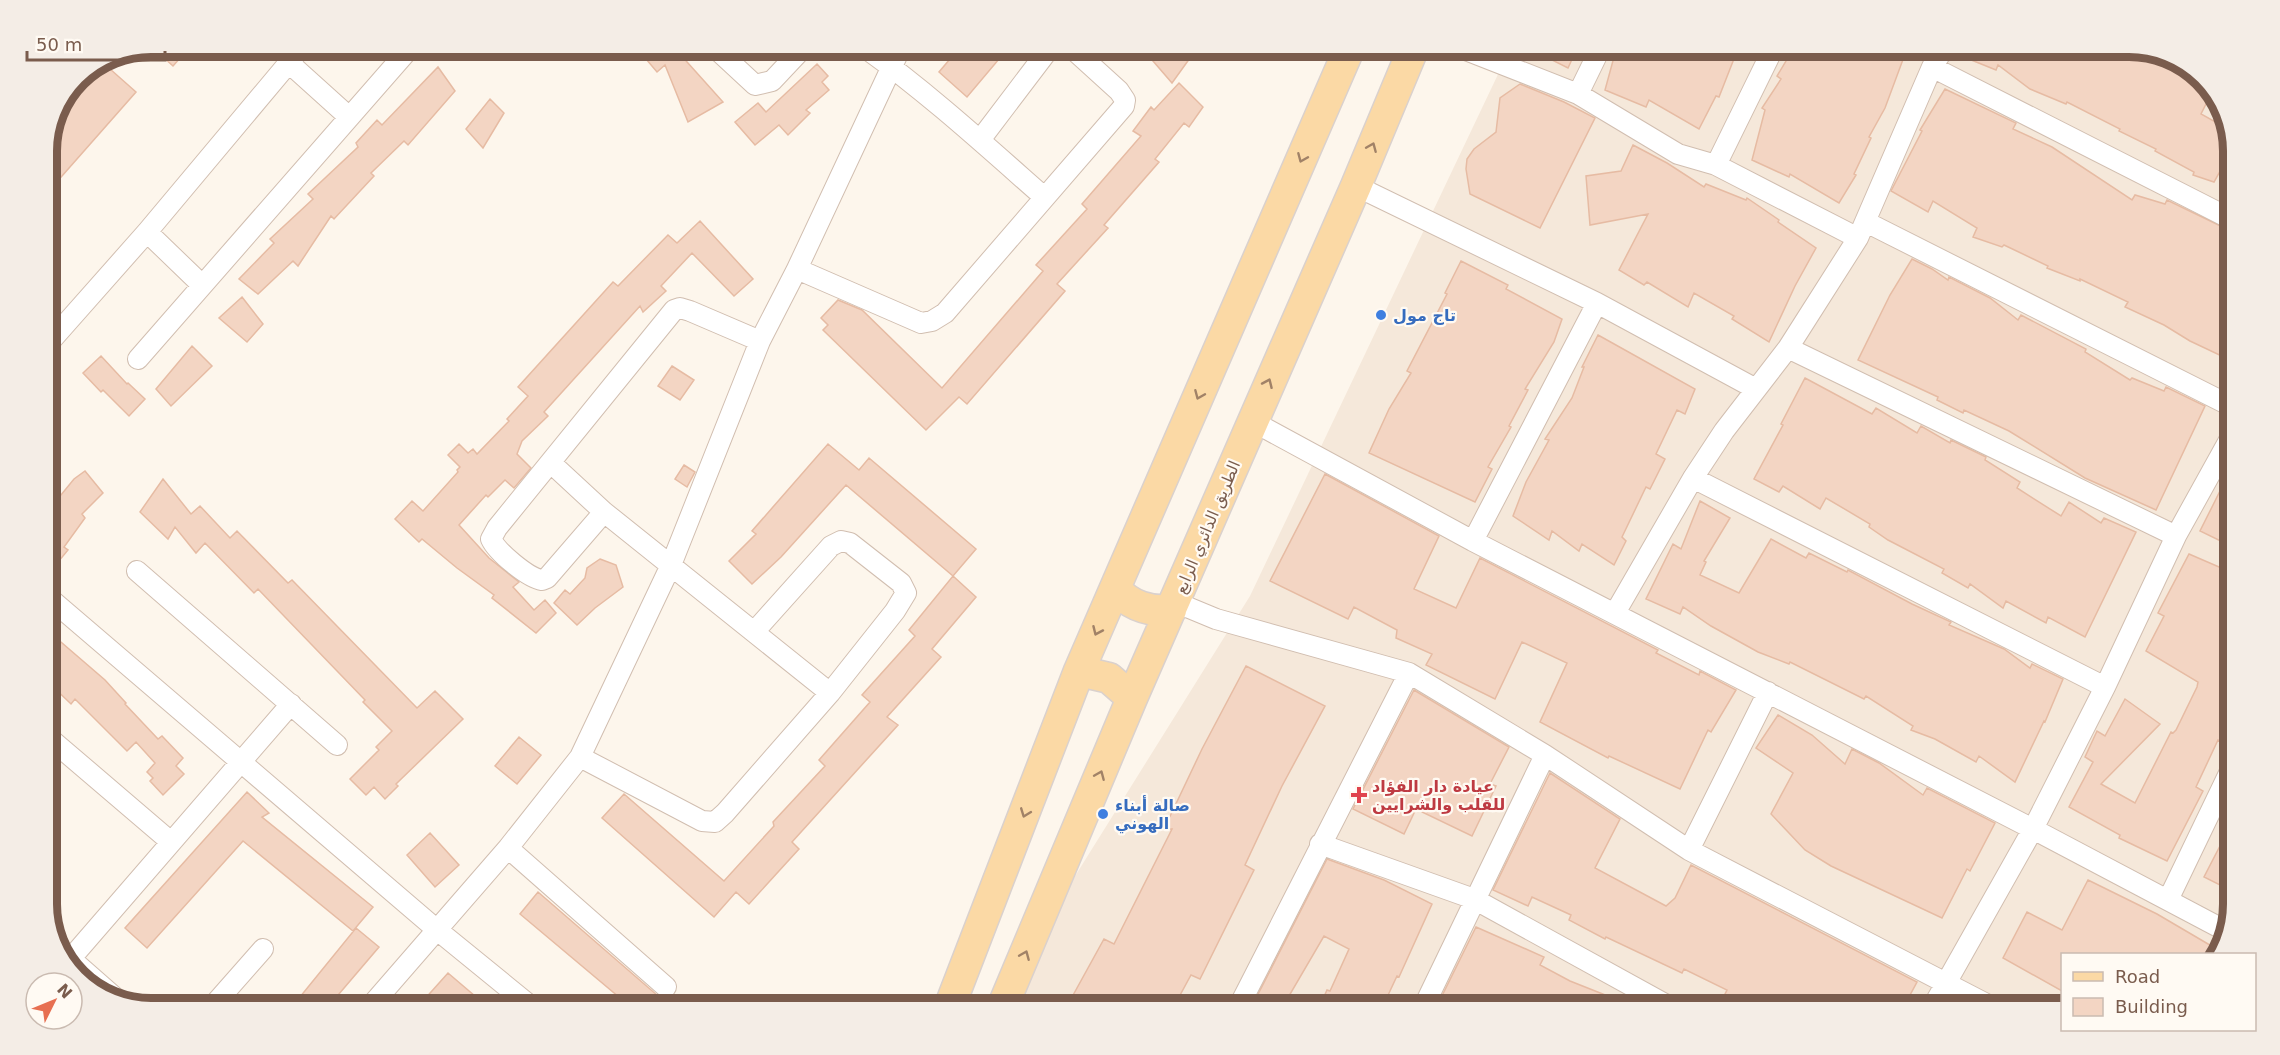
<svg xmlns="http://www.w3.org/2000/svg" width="2280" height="1055" font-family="'DejaVu Sans',Vazirmatn,sans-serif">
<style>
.residential{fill:#f5e8da}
.building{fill:#f3d5c3;stroke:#e6bba3;stroke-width:1.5}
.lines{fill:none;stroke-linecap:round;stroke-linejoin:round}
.street-casing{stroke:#d1beb0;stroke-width:22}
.primary-casing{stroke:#dad1cd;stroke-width:33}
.street{stroke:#fff;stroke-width:20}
.primary{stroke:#fbd9a5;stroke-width:30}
.oneway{stroke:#a18267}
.shop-dot{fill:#3f7fe0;stroke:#fffaf3;stroke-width:2}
.health-dot{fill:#e0444e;stroke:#fffaf3;stroke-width:2}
.labels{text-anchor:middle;stroke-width:4.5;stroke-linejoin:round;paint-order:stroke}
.shop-label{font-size:16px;font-weight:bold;fill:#366cbe;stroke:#fffaf3;text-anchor:start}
.street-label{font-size:16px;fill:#7a5c4d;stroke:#fffaf3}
.health-label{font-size:16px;font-weight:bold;fill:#be3a42;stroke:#fffaf3;text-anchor:start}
.rim{fill:none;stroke:#7a5c4d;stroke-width:8}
</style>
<rect width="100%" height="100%" fill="#fdf6ec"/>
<path class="residential" d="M 1511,47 L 2129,47 L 2169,55 L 2216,93 L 2233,145 L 2233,904 L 2225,944 L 2217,954 L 2062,954 L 2062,1008 L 1003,1008 L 1032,945 L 1250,596 Z"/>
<path class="building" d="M 151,46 L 191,46 L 173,66 Z
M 635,46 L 686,46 L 679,53 L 723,102 L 688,122 L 665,65 L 657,72 Z
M 961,46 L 1010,46 L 967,97 L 939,72 Z
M 1140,46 L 1178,46 L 1190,58 L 1172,83 Z
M 1524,46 L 1578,46 L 1568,68 Z
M 1617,46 L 1739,46 L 1719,97 L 1716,96 L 1699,129 L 1649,100 L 1646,107 L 1605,90 Z
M 1795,46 L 1908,46 L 1885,108 L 1869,137 L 1871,138 L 1854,174 L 1856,175 L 1839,203 L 1790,174 L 1789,177 L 1752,160 L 1765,110 L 1762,108 L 1781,79 L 1777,76 Z
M 1970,46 L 2129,46 L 2169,55 L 2213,90 L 2201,114 L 2228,129 L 2233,148 L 2214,182 L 2193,175 L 2194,172 L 2155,151 L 2156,149 L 2119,131 L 2120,129 L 2067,102 L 2066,104 L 2030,89 L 1998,65 L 1996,70 L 1964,57 Z
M 101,61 L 136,92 L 47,193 L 47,145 L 77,77 Z
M 817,64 L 828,76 L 822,82 L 829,90 L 806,110 L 810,113 L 788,135 L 779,125 L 755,145 L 735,122 L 758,103 L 766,112 Z
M 438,67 L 455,91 L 408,145 L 404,141 L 371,173 L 374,176 L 334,219 L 331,216 L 298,266 L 293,261 L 258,294 L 239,279 L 274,243 L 270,239 L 313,199 L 308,194 L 358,147 L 356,143 L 377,120 L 382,125 Z
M 1179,83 L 1203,107 L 1189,127 L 1184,123 L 1155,159 L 1159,162 L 1104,225 L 1108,228 L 1057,284 L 1065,291 L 967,404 L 959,397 L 926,430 L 823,330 L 828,325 L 821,318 L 838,300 L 862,310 L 942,388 L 1043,271 L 1036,265 L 1087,209 L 1082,204 L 1141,136 L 1133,131 L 1151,107 L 1154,110 Z
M 1520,84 L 1564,102 L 1595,118 L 1540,228 L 1470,194 L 1466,169 L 1467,159 L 1474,149 L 1496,132 L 1500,98 Z
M 1945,89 L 2016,123 L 2013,129 L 2052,147 L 2132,200 L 2135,195 L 2165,204 L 2167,200 L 2233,232 L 2233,350 L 2230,360 L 2190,341 L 2164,325 L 2125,307 L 2128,302 L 2080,279 L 2080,281 L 2047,268 L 2048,266 L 2004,245 L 2002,247 L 1973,237 L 1977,228 L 1933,201 L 1928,212 L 1891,191 L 1922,131 L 1920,130 Z
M 490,99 L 504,113 L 483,148 L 466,129 Z
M 1633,145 L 1667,163 L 1704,187 L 1706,184 L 1746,200 L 1747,198 L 1779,220 L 1778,222 L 1816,248 L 1795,286 L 1769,342 L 1732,319 L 1734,316 L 1694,293 L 1688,307 L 1647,282 L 1644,285 L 1619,270 L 1648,214 L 1590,225 L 1586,176 L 1621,171 Z
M 700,221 L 753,279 L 734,296 L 692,253 L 661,286 L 666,291 L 643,312 L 640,306 L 544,412 L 548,416 L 522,441 L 517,454 L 531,468 L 514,488 L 505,480 L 488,497 L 486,495 L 459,525 L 489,558 L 519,582 L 513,587 L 534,610 L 545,600 L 556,613 L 536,633 L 492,598 L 494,595 L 457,568 L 422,539 L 419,542 L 395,519 L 412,501 L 423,511 L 458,472 L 457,470 L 460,467 L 448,455 L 459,444 L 468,453 L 473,449 L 477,454 L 509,421 L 507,419 L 528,396 L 518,387 L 613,282 L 618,286 L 668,235 L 677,243 Z
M 1912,259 L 1932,269 L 1948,280 L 1949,277 L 1990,298 L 2018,320 L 2021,315 L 2086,349 L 2085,352 L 2130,380 L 2132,378 L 2164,391 L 2166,387 L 2205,406 L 2156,510 L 2085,478 L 2009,431 L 1964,410 L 1963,413 L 1937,400 L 1938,397 L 1858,360 L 1890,295 Z
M 1461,261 L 1508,285 L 1506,289 L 1562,319 L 1554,342 L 1525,389 L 1528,390 L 1509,426 L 1511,427 L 1488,467 L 1492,469 L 1475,502 L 1369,453 L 1389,409 L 1411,373 L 1407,371 L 1447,294 L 1445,293 Z
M 242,297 L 263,324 L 247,342 L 219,318 Z
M 1598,335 L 1695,389 L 1685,414 L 1677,410 L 1656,454 L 1665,459 L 1650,489 L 1646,487 L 1622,537 L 1626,541 L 1614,565 L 1582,544 L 1579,551 L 1552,531 L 1549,540 L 1513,516 L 1526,482 L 1549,440 L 1545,439 L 1572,398 L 1584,367 L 1582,367 Z
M 192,346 L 212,366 L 171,406 L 156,389 Z
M 101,356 L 127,384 L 128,383 L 145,399 L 129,416 L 103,390 L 101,392 L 83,373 Z
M 672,366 L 694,380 L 680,400 L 658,386 Z
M 1805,378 L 1872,414 L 1876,408 L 1917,433 L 1921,426 L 1950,443 L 1951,440 L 1986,457 L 1985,460 L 2020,482 L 2017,488 L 2061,516 L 2069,502 L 2101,523 L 2104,518 L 2136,532 L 2085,637 L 2048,617 L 2046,623 L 2006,601 L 2003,608 L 1970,584 L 1968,588 L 1942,573 L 1944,569 L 1888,540 L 1869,527 L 1870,524 L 1826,498 L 1820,509 L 1783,486 L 1779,492 L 1754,479 L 1783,425 L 1781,424 Z
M 828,444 L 859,470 L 869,458 L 976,549 L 953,576 L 846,485 L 781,557 L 752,584 L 729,561 L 756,534 L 752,531 Z
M 684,465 L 695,472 L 687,487 L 675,479 Z
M 2233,465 L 2233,547 L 2200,531 Z
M 85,471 L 103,493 L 82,514 L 85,518 L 64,547 L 68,550 L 54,567 L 47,554 L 47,512 L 74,479 Z
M 1325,474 L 1439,536 L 1414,589 L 1456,608 L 1480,558 L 1658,650 L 1656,653 L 1699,675 L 1700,671 L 1736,690 L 1711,732 L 1708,730 L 1680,789 L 1609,756 L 1608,758 L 1540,722 L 1567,663 L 1522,642 L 1495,699 L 1426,665 L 1432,654 L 1396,638 L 1397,630 L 1354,607 L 1348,619 L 1270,581 Z
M 163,479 L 191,514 L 200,506 L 230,538 L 237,531 L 288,583 L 292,580 L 417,708 L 435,691 L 463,719 L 396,784 L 398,786 L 385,799 L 374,787 L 366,795 L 350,779 L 379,750 L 376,747 L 392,731 L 363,702 L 365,700 L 258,589 L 254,593 L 205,543 L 196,553 L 175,527 L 168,539 L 140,512 Z
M 1700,501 L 1730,518 L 1704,561 L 1706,562 L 1700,575 L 1739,593 L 1771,539 L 1806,558 L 1809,553 L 1847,572 L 1848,570 L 1912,604 L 1951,622 L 1949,625 L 2004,649 L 2030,668 L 2032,664 L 2063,679 L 2045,722 L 2044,721 L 2015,782 L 1979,756 L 1976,762 L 1935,739 L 1911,730 L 1913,726 L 1866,696 L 1864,699 L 1790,662 L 1789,664 L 1758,652 L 1711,626 L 1683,607 L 1680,614 L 1646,599 L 1673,544 L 1681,549 Z
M 2189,554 L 2233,573 L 2233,584 L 2222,614 L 2233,620 L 2233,726 L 2225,743 L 2218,740 L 2196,787 L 2203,791 L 2167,861 L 2119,838 L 2120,835 L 2069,807 L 2093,762 L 2085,757 L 2097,731 L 2105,736 L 2125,699 L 2160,724 L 2101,784 L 2135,803 L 2171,732 L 2173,733 L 2176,730 L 2197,687 L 2198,682 L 2146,651 L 2164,616 L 2158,613 Z
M 600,559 L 616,565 L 623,587 L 595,608 L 577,625 L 554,603 L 565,590 L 570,594 L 585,578 L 587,568 Z
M 953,576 L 976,597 L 932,649 L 941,657 L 887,717 L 898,725 L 792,842 L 799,849 L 749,904 L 736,892 L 714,917 L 602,818 L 624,794 L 724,881 L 774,826 L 773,822 L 825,766 L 819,760 L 870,702 L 862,695 L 915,636 L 909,630 Z
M 47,630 L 105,680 L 126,703 L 125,704 L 158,739 L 162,736 L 183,758 L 176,766 L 184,774 L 163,795 L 150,781 L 153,778 L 147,772 L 155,763 L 136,742 L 127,751 L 75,699 L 71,704 L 47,681 Z
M 1246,666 L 1325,706 L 1282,786 L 1245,865 L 1254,870 L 1200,979 L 1191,975 L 1173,1008 L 1066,1008 L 1104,939 L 1114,944 L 1172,829 L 1164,829 L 1202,749 Z
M 1414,690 L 1509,747 L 1490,784 L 1496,786 L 1472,836 L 1416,809 L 1404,834 L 1353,809 Z
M 1778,715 L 1812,735 L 1845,764 L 1852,749 L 1879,763 L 1923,795 L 1927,788 L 1995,823 L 1970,871 L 1967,869 L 1942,918 L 1831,866 L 1805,850 L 1771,814 L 1793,773 L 1756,748 Z
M 519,737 L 541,755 L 517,784 L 495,766 Z
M 1550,773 L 1620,819 L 1595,868 L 1666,906 L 1675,898 L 1691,865 L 1917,982 L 1903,1008 L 1745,1008 L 1723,998 L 1727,990 L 1684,969 L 1682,973 L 1606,937 L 1605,939 L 1569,920 L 1571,915 L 1532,897 L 1528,906 L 1493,890 Z
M 247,792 L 269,813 L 262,817 L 373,907 L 353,931 L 243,841 L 147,948 L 125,928 Z
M 2233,825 L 2233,866 L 2234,892 L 2204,877 L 2221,844 L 2223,845 Z
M 430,833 L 459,865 L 435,887 L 407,855 Z
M 1327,859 L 1384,880 L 1432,904 L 1399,977 L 1397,976 L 1382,1008 L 1319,1008 L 1327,990 L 1330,991 L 1349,949 L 1324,936 L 1282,1008 L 1251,1008 Z
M 2088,880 L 2157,914 L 2220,951 L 2217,954 L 2062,954 L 2062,991 L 2003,958 L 2027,912 L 2062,930 Z
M 538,892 L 658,996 L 676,1008 L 632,1008 L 520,914 Z
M 1476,927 L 1544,957 L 1540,965 L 1570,981 L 1638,1008 L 1436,1008 Z
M 356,928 L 379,947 L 327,1008 L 291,1008 Z
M 448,973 L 489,1008 L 432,1008 L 423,1001 Z"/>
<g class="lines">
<g class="street-casing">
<path id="street" d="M 714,47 L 755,85 L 772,81 L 804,47
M 864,47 C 927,92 985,145 1044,197
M 1458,47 L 1578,94 L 1678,154 L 1716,165 L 1858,238
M 288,62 L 349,117
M 1932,67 L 2233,220
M 1578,94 L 1601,47
M 980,140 L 1046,53 L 1056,47
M 1716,165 L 1774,47
M 1356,186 L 1597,303 L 1756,389
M 1866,222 L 2233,407
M 147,232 L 202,285
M 797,269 L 921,323 L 932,321 L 945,313 L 1124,106 L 1125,100 L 1119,91 L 1075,51 L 1067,47
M 47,345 L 147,232 L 302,47
M 1788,348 L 2176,536
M 138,359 L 410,48
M 1252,421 L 1473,541 L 2033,829 L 2228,932
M 551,463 L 604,512 L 830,693
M 1693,478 L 2105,687
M 604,512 L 547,578 L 542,580 C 528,578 497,552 491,539 L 497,528 L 674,310 L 680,308 L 690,311 L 760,341
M 1473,541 L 1597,303
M 137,571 L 337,745
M 47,596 L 436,929 L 533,1008
M 1175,602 L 1216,619 L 1409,673 L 1545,755 L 1689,850 L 1994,1008
M 1615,613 L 1693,478 L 1724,431 L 1788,348 L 1858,238 L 1932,67 L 1945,47
M 47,736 L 171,842
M 580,757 L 702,821 L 715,822 L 725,813 L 830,693 L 895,611 L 906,593 L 901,583 L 850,543 L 841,541 L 831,546 L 754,632
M 1320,844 L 1474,899 L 1672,1008
M 508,848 L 666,987
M 1689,850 L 1768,692
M 2168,900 L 2233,765
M 71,959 L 120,1002
M 66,964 L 291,704
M 211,1008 L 263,949
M 369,1008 L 508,848 L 580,757 L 671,565 L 760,341 L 797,269 L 901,47
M 1238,1008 L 1409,673
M 1423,1008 L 1545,755
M 1932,1008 L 2033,829 L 2105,687 L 2176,536 L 2233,433"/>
</g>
<g class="primary-casing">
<path id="primary" d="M 1115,589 C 1131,606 1149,612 1171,610
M 1079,671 L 1109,678 L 1132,698
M 949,1008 L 1079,671 L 1350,47
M 1002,1008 L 1132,698 L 1356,186 L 1414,47"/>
</g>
<use href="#street" class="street"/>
<use href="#primary" class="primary"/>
</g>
<defs><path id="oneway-chevron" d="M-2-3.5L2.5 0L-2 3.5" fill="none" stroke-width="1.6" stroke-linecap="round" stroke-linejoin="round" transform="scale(1.5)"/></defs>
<g class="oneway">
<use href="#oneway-chevron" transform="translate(1372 147) rotate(-67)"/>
<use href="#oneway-chevron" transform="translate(1302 158) rotate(113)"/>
<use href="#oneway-chevron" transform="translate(1268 383) rotate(-66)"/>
<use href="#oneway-chevron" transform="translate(1199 395) rotate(113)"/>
<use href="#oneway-chevron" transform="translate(1097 631) rotate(114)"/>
<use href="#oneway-chevron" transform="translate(1100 775) rotate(-67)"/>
<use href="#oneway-chevron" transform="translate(1025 813) rotate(111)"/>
<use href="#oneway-chevron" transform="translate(1025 955) rotate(-67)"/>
</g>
<g class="shop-dot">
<circle cx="1381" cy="315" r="6"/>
<circle cx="1103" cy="814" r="6"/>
</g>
<path class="health-dot" d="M1356 786h6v6h6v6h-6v6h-6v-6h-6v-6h6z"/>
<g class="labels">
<g class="shop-label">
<text x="1393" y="321">تاج مول</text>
<text x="1115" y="811">صالة أبناء<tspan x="1115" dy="18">الهوني</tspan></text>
</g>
<g class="street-label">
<text transform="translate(1207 527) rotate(-67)" y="6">الطريق الدائري الرابع</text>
</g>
<g class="health-label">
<text x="1372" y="792">عيادة دار الفؤاد<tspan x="1372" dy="18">للقلب والشرايين</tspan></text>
</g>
</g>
<path d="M0 0H2280V1055H0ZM151 57H2129A94 94 0 0 1 2223 151V904A94 94 0 0 1 2129 998H151A94 94 0 0 1 57 904V151A94 94 0 0 1 151 57Z" fill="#f4ede6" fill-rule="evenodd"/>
<path class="rim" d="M151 57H2129A94 94 0 0 1 2223 151V904A94 94 0 0 1 2129 998H151A94 94 0 0 1 57 904V151A94 94 0 0 1 151 57Z"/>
<rect x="2061" y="953" width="195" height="78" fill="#fffaf3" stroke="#cabbb1" stroke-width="1.5"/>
<rect x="2073" y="972" width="30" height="9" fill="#fbd9a5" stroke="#cabbb1" stroke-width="1.5"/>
<text x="2115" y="983" font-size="18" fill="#7a5c4d">Road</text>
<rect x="2073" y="998" width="30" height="18" fill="#f3d5c3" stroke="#cabbb1" stroke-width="1.5"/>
<text x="2115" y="1013" font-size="18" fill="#7a5c4d">Building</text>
<g transform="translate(54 1001) rotate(47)"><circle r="28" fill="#fffaf3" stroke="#cabbb1" stroke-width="1.5"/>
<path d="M0-4.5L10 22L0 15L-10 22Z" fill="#e76f51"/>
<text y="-9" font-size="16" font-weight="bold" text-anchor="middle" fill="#7a5c4d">N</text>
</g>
<path d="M27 51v9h138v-9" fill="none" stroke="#7a5c4d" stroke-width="3"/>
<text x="36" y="51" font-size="18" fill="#7a5c4d" stroke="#fffaf3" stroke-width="4.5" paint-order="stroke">50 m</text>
</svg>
